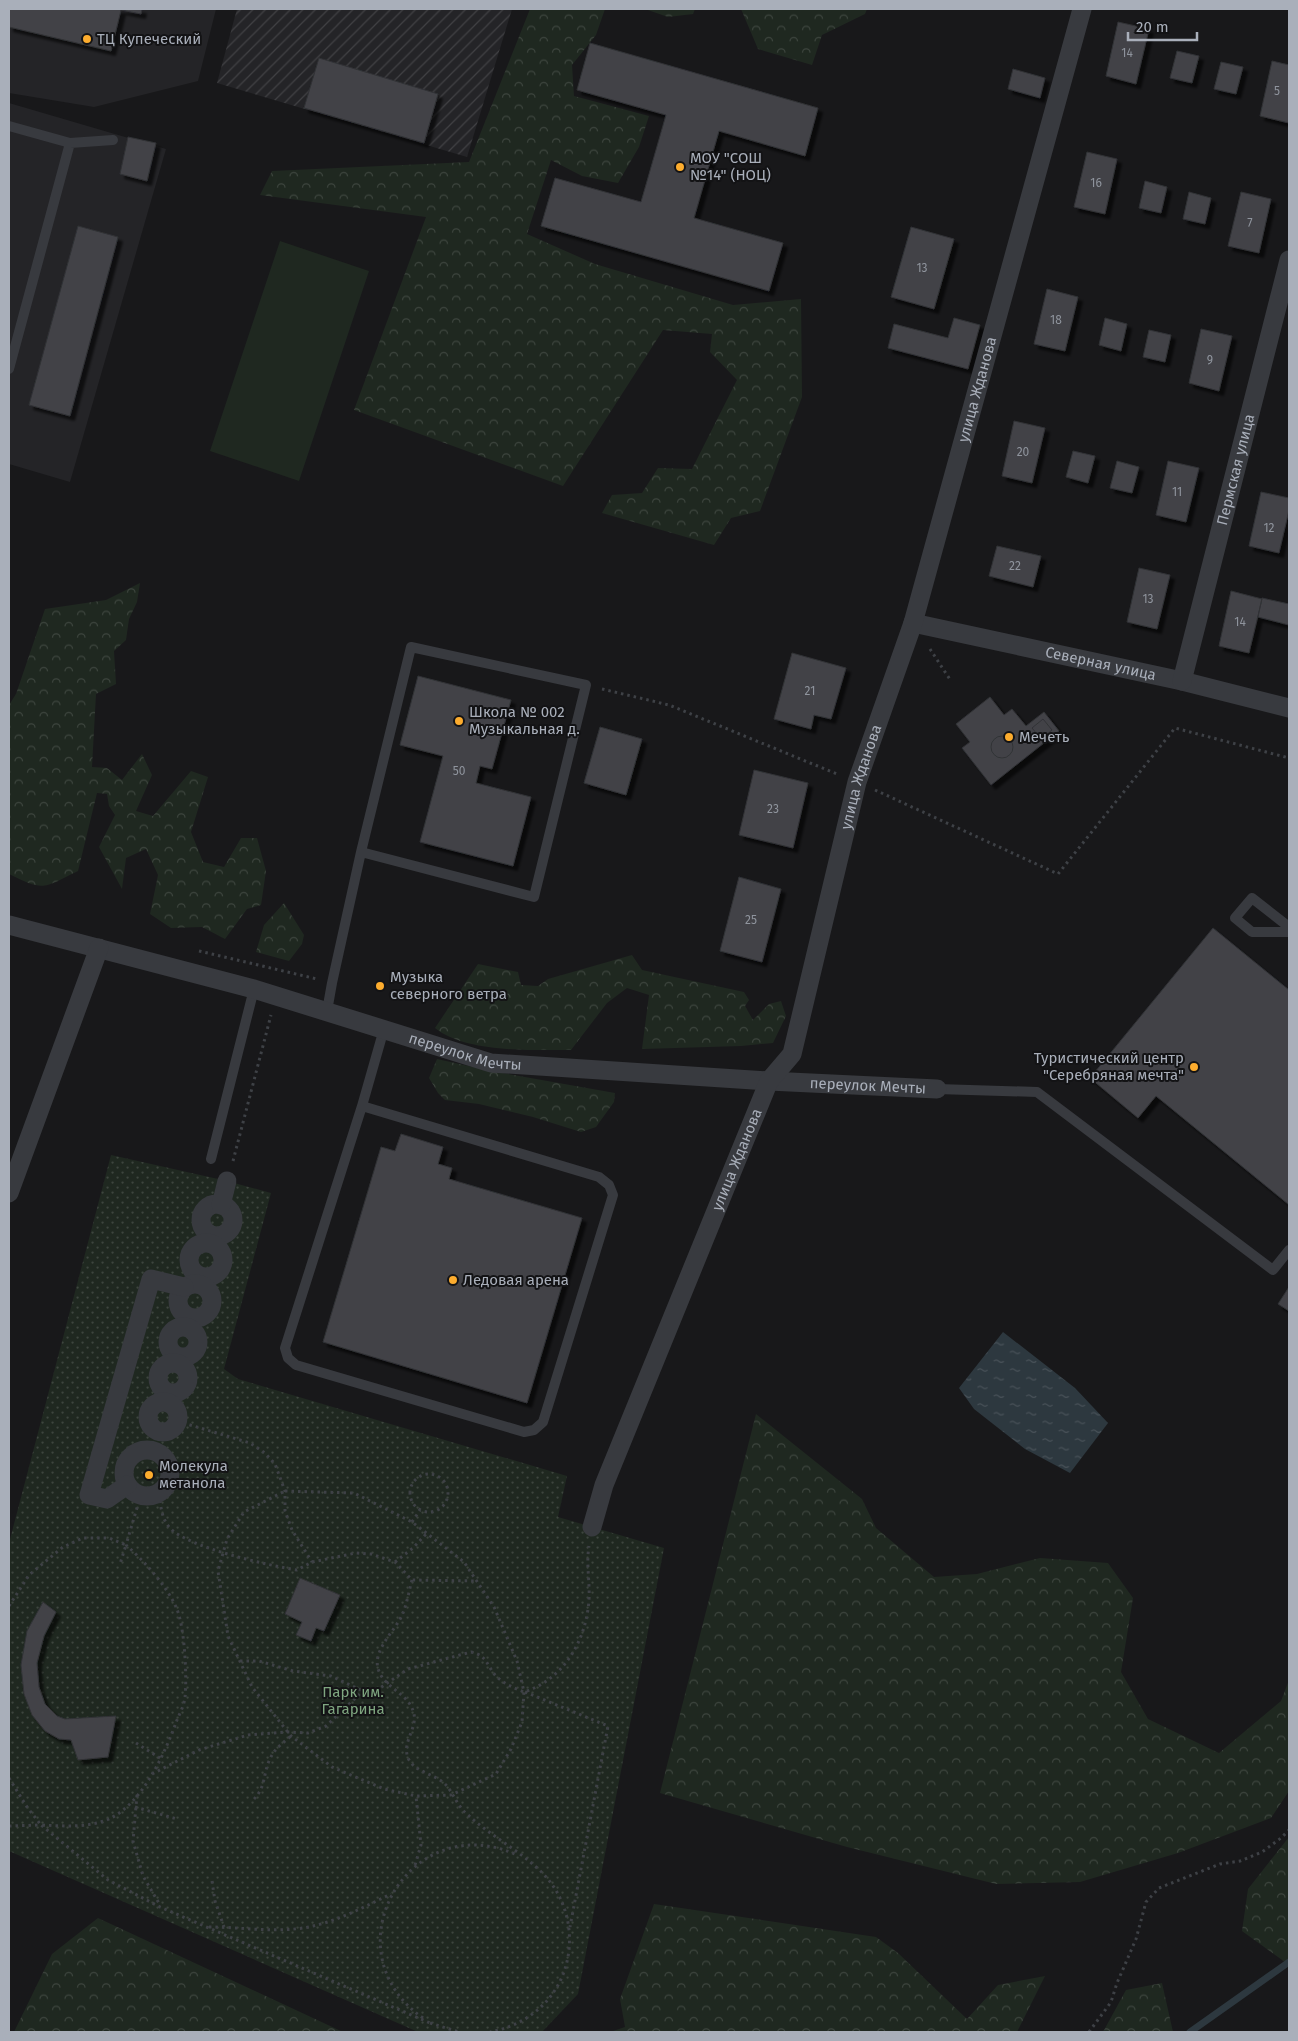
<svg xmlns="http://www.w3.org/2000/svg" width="1298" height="2041" font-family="'Fira Sans',sans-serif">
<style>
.built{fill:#242427}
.industrial{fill:url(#industrial-furrows)}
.grass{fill:url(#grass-dots)}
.forest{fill:url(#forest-crowns)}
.pitch{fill:#1f2820}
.water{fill:url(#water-ripples)}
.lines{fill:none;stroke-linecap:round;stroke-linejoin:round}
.stream{stroke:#2d383f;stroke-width:7}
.building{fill:#424347;stroke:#313236;filter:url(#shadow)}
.path{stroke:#3e4146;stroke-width:3;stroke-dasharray:2.5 4;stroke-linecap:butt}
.lane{stroke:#383a3f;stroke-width:10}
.street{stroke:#383a3f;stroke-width:19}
.poi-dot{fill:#fcac2e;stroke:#131315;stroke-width:2}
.labels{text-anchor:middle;stroke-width:4;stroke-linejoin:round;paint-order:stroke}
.number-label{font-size:12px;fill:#8f949d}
.poi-label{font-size:15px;fill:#a9afba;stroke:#131315;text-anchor:start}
.street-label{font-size:15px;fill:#a9afba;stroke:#131315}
.park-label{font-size:15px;fill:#7fa680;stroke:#131315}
</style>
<defs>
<pattern id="industrial-furrows" width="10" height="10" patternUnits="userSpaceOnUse" patternTransform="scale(1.25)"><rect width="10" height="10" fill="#242427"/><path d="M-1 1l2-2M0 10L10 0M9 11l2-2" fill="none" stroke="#414144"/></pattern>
<pattern id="grass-dots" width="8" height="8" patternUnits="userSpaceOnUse" patternTransform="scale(1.25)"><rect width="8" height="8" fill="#1f2820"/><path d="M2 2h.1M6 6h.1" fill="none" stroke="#3d453e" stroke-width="1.8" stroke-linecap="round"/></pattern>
<pattern id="forest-crowns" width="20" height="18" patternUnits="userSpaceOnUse" patternTransform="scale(1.25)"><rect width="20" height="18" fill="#1f2820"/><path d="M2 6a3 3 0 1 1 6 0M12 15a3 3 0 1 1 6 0" fill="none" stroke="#3d453e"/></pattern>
<pattern id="water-ripples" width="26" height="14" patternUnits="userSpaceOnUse" patternTransform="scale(1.25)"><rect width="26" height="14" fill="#2d383f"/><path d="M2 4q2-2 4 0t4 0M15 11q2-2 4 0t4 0" fill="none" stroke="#495259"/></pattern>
<filter id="shadow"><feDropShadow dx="4.5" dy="4.5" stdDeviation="1" flood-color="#0009"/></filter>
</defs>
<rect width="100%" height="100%" fill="#18181a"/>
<path class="built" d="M 9,9 L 216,9 L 198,81 L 94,107 L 9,93 Z
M 9,103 L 166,149 L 70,482 L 9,464 Z"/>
<path class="industrial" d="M 237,9 L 512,9 L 467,157 L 217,83 Z"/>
<path class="grass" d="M 111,1155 L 227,1181 L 271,1193 L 224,1369 L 238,1379 L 567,1476 L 558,1517 L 664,1548 L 578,1994 L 542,2032 L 418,2032 L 9,1851 L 9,1543 Z"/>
<path class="forest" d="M 530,9 L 605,9 L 596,35 L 572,65 L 574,96 L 649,116 L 639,147 L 618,183 L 582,176 L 551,160 L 527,234 L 595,264 L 733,305 L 801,299 L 802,397 L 760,511 L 731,518 L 714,545 L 602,513 L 612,495 L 642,493 L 658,468 L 692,469 L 737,380 L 710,352 L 712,334 L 663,330 L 563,486 L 354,410 L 426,217 L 260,195 L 272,171 L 469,162 Z
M 645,9 L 695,9 L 693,14 L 668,17 Z
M 741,9 L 867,9 L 865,14 L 822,35 L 812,65 L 758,49 Z
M 140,583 L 137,602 L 129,619 L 126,640 L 114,651 L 116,684 L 96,694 L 92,767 L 107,768 L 122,780 L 142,754 L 152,775 L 136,811 L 153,816 L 191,771 L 208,777 L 191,832 L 203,862 L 224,867 L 241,838 L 257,838 L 266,871 L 261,905 L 247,909 L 225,939 L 202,927 L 171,928 L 150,914 L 158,875 L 146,849 L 126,858 L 122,889 L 99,847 L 115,815 L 109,806 L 107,794 L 97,793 L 78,871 C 43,888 45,892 9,874 L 9,705 L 16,694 L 45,609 L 106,600 Z
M 284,903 L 304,935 L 302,944 L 289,961 L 256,952 L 264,925 Z
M 632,955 L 642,970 L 744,992 L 749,1000 L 745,1006 L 753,1020 L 769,1004 L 781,1001 L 786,1016 L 773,1043 L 741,1046 L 642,1049 L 649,995 L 627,988 L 607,1003 L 571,1050 C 532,1050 466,1053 435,1028 L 478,964 L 518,972 L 521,985 L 538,986 L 548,979 Z
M 437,1059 L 491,1071 L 615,1093 L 614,1102 L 596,1127 L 581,1132 L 533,1117 L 479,1104 L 445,1100 L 438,1093 L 429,1078 Z
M 756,1414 L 862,1499 L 876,1528 L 934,1577 L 977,1574 L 1040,1558 L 1108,1563 L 1133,1598 L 1121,1672 L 1148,1719 L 1219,1753 L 1281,1701 L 1289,1680 L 1289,1791 L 1271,1818 L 1178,1853 L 1080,1882 L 996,1884 L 847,1847 L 660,1793 Z
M 1289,1837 L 1289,1965 L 1242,1931 L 1248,1889 Z
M 654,1904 L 876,1937 L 898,1953 L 967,2019 L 998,1985 L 1045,1976 L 1017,2032 L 610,2032 L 625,2027 L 620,1999 Z
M 98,1918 L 343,2032 L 14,2032 L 52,1954 Z
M 1162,1983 L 1173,2032 L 1103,2032 L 1126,1990 Z"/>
<path class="pitch" d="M 280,241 L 369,271 L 299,481 L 210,451 Z"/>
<path class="water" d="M 1003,1332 L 1075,1388 L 1108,1423 L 1070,1473 L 1025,1449 L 974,1409 L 959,1388 Z"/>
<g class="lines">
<path class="stream" d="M 1190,2032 L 1289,1962"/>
</g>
<path class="building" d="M 9,9 L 142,9 L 141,14 L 121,10 L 111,51 L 9,27 Z
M 1118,22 L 1149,29 L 1136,84 L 1106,76 Z
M 590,43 L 818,108 L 805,156 L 719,131 L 694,218 L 783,243 L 769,291 L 541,226 L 555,178 L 641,202 L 666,115 L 577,90 Z
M 1177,51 L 1199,56 L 1192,83 L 1170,78 Z
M 319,58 L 438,94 L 424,143 L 304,108 Z
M 1272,61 L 1289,65 L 1289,123 L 1260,116 Z
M 1221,62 L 1243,67 L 1236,94 L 1214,89 Z
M 1013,69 L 1045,78 L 1040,98 L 1008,89 Z
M 128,137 L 156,143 L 147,181 L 120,174 Z
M 1087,152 L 1117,159 L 1105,214 L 1074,207 Z
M 1145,181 L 1167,187 L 1161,213 L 1139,208 Z
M 1189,192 L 1211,198 L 1205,224 L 1183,219 Z
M 1241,192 L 1271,199 L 1259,253 L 1228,246 Z
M 78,226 L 118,237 L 70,416 L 29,405 Z
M 911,227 L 954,239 L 934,309 L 891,297 Z
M 1047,289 L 1078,297 L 1065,351 L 1034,344 Z
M 954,318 L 980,325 L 968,369 L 888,348 L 894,324 L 948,338 Z
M 1105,318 L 1127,324 L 1121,351 L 1099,345 Z
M 1201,329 L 1232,336 L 1219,391 L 1189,383 Z
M 1149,330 L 1171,335 L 1165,362 L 1143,357 Z
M 1014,421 L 1045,428 L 1032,483 L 1002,476 Z
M 1073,451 L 1095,456 L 1088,483 L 1066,477 Z
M 1117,461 L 1139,467 L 1132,493 L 1110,488 Z
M 1168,461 L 1199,468 L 1186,522 L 1156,515 Z
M 1261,492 L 1289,498 L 1289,510 L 1279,553 L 1249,546 Z
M 997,546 L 1041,556 L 1033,587 L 989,576 Z
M 1139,568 L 1170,575 L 1157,629 L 1127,622 Z
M 1231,591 L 1262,599 L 1249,653 L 1219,646 Z
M 1262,598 L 1289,604 L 1289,625 L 1258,617 Z
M 792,653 L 846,668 L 831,719 L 814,715 L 811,729 L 774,719 Z
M 418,676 L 511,700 L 492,769 L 480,766 L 476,783 L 531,797 L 513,866 L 420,842 L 443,756 L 400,745 Z
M 990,697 L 1004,715 L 1012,709 L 1026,726 L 1044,712 L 1059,731 L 991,785 L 962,748 L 970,742 L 956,724 Z
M 1043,719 L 1052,730 L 1041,739 L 1032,728 Z
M 600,727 L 642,739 L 626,795 L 584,783 Z
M991 747a11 11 0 1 1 22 0a11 11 0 1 1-22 0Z
M 754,770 L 808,783 L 793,848 L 739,835 Z
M 739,877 L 781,889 L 762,962 L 720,951 Z
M 1213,928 L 1289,990 L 1289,1202 L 1288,1204 L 1156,1096 L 1138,1118 L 1090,1078 Z
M 401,1134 L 443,1147 L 438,1164 L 452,1168 L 449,1179 L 582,1218 L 527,1403 L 323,1342 L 381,1147 L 395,1151 Z
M 1289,1287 L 1289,1311 L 1278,1304 Z
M 300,1578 L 340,1595 L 324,1631 L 316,1628 L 311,1641 L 296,1635 L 302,1622 L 285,1614 Z
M 43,1602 L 56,1612 L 44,1636 L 37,1663 L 39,1687 L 45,1704 L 57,1716 L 65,1719 L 116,1716 L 108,1757 L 78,1760 L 71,1740 L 59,1739 L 45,1731 L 32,1715 L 24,1694 L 21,1665 L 27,1631 Z"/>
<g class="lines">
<path class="path" d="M 930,649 L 951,681
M 602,689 L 669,705 L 837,774
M 875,790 L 1058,874 L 1175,728 L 1289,758
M 199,951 L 317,979
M 233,1161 L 271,1015
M 177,1421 L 250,1443 L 265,1453 L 275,1464 L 285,1491 L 285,1511 L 292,1530 L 312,1562
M410 1493a19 19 0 1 1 38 0a19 19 0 1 1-38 0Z
M 285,1491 L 354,1493 L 412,1522 L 464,1562 L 494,1607 L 517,1661 L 524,1692 L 522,1722 L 511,1749 L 496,1774 L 451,1795 L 416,1796 L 384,1789 L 332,1767 L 291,1736 L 252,1687 L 228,1636 L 218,1571 L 227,1539 L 244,1512 Z
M 159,1494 C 161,1506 161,1517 169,1527 C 185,1547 271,1566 297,1570 L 312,1562 L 356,1553 L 371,1554 L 395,1562 L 412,1580 L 476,1581
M 412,1522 L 420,1510
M 395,1562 L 413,1548 L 427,1533
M 412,1580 C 409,1591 407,1603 403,1613 C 395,1633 366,1654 382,1677 C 392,1691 410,1696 414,1714 C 417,1729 402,1742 408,1758 C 414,1772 435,1774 445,1784 C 453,1792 457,1806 467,1814 C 488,1834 515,1848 536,1867 C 568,1894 578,1939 562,1977 C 549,2007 522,2026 490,2032
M 9,1606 L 29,1575 L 63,1547 L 83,1538 L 109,1538 L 126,1545 L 120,1564
M 240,1661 L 259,1661 L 293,1671 L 331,1676 L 363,1691
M 525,1692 L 608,1726 L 570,1927
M 136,1743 L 160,1758
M 152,1774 L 199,1750 L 248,1735 L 287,1732 L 308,1733 L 326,1726 L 363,1691 L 377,1690 L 408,1669 L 471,1652 C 488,1656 486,1665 496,1676 C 504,1684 514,1688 524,1692 C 564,1679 586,1641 589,1600 C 590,1582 586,1564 589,1546
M 9,1778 L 27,1807 L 41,1825 C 63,1826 89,1828 109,1819 C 143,1803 165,1753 177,1720 C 180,1713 184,1705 185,1698 C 187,1678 185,1626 176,1607 C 166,1585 144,1561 126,1545 L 139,1501
M 137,1795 L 133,1841 L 143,1876 L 160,1905
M 254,1799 C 266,1787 263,1773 270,1759 C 274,1749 283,1743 291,1736
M 135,1807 L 177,1819
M 9,1826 L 41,1825 L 108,1880 L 160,1907 L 430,2023
M 415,1865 L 421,1845 L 416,1796
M 212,1881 L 215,1901 L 224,1927
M 209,1927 C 243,1927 280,1934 313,1926 C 340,1920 366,1906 391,1894
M 423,2018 C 327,1951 408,1808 515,1854
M 430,2023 L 459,2032
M 1089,2032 L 1111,2002 L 1117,1983 L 1136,1939 L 1146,1902 L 1159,1888 L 1220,1864 L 1240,1861 L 1262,1852 L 1281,1838 L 1289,1830"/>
<path class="lane" d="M 9,126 L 70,143 L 113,140
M 9,369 L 70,143
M 1289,927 L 1252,898 L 1235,918 L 1252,932 L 1289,932
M 327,1011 L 332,983 L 361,852 L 411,647 L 586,685 L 534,897 L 361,852
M 937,1089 L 1037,1092 L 1273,1270 L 1289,1250
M 362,1106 L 285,1348 L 288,1358 L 296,1365 L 524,1432 L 534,1430 L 543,1422 L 613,1195 L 609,1185 L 599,1177 L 362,1106 L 384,1029
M 211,1159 L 254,989"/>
<g class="street">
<path id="s1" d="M 913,623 L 1182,681 L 1289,708"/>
<path id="s2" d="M 1182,681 L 1289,260"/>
<path id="s3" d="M 9,925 L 254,989 L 491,1063 L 769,1081 L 937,1089"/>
<path d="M 9,1193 L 99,948"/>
<circle cx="217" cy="1220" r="16"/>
<path d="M 221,1205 L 227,1181"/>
<circle cx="206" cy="1260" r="17"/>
<circle cx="195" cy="1301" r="17"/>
<circle cx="183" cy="1342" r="15"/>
<circle cx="173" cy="1378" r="15"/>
<circle cx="163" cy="1417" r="15"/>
<circle cx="147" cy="1473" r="23"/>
<path d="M 127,1485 L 107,1499 L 89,1495 L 151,1279 L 184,1287"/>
<path id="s4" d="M 592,1527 L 604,1485 L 769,1081 L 792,1054 L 857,782 L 913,623 L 1082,9"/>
</g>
</g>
<g class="poi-dot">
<circle cx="87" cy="39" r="5"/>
<circle cx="680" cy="167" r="5"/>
<circle cx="459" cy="721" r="5"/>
<circle cx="1009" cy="737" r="5"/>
<circle cx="380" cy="986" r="5"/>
<circle cx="1194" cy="1067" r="5"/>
<circle cx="453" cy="1280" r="5"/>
<circle cx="149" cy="1475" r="5"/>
</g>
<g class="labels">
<g class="number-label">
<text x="1127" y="57">14</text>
<text x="1277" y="95">5</text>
<text x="1096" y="187">16</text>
<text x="1250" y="227">7</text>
<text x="922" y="272">13</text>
<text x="1056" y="324">18</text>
<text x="1210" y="364">9</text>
<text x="1023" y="456">20</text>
<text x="1177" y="496">11</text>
<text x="1269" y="532">12</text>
<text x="1015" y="570">22</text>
<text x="1148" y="603">13</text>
<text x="1240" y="626">14</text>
<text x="810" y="695">21</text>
<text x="459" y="775">50</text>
<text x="773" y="813">23</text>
<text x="751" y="924">25</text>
</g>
<g class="poi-label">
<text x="97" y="44">ТЦ Купеческий</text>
<text x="690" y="163">МОУ "СОШ<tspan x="690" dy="17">№14" (НОЦ)</tspan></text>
<text x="469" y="717">Школа № 002<tspan x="469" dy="17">Музыкальная д.</tspan></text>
<text x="1019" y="742">Мечеть</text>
<text x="390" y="982">Музыка<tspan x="390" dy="17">северного ветра</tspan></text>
<text x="1184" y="1063" text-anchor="end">Туристический центр<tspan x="1184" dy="17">"Серебряная мечта"</tspan></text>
<text x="463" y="1285">Ледовая арена</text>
<text x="159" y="1471">Молекула<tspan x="159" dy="17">метанола</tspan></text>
</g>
<g class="street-label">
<text dy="5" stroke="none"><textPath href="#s4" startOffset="1206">улица Жданова</textPath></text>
<text dy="5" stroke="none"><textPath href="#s2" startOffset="218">Пермская улица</textPath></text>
<text dy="5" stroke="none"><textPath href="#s1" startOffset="192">Северная улица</textPath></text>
<text dy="5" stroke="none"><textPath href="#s4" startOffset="801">улица Жданова</textPath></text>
<text dy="5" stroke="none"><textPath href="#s3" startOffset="474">переулок Мечты</textPath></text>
<text dy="5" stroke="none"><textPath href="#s3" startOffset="879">переулок Мечты</textPath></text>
<text dy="5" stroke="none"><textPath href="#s4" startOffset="395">улица Жданова</textPath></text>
</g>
<g class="park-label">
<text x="353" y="1697">Парк им.<tspan x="353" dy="17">Гагарина</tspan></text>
</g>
</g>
<rect width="1298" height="2041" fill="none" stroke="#a9afba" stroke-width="20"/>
<path d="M1128 32v8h69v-8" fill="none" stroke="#a9afba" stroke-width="2.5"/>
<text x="1136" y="32" font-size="15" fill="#a9afba" stroke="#131315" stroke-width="4" paint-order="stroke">20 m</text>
</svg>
